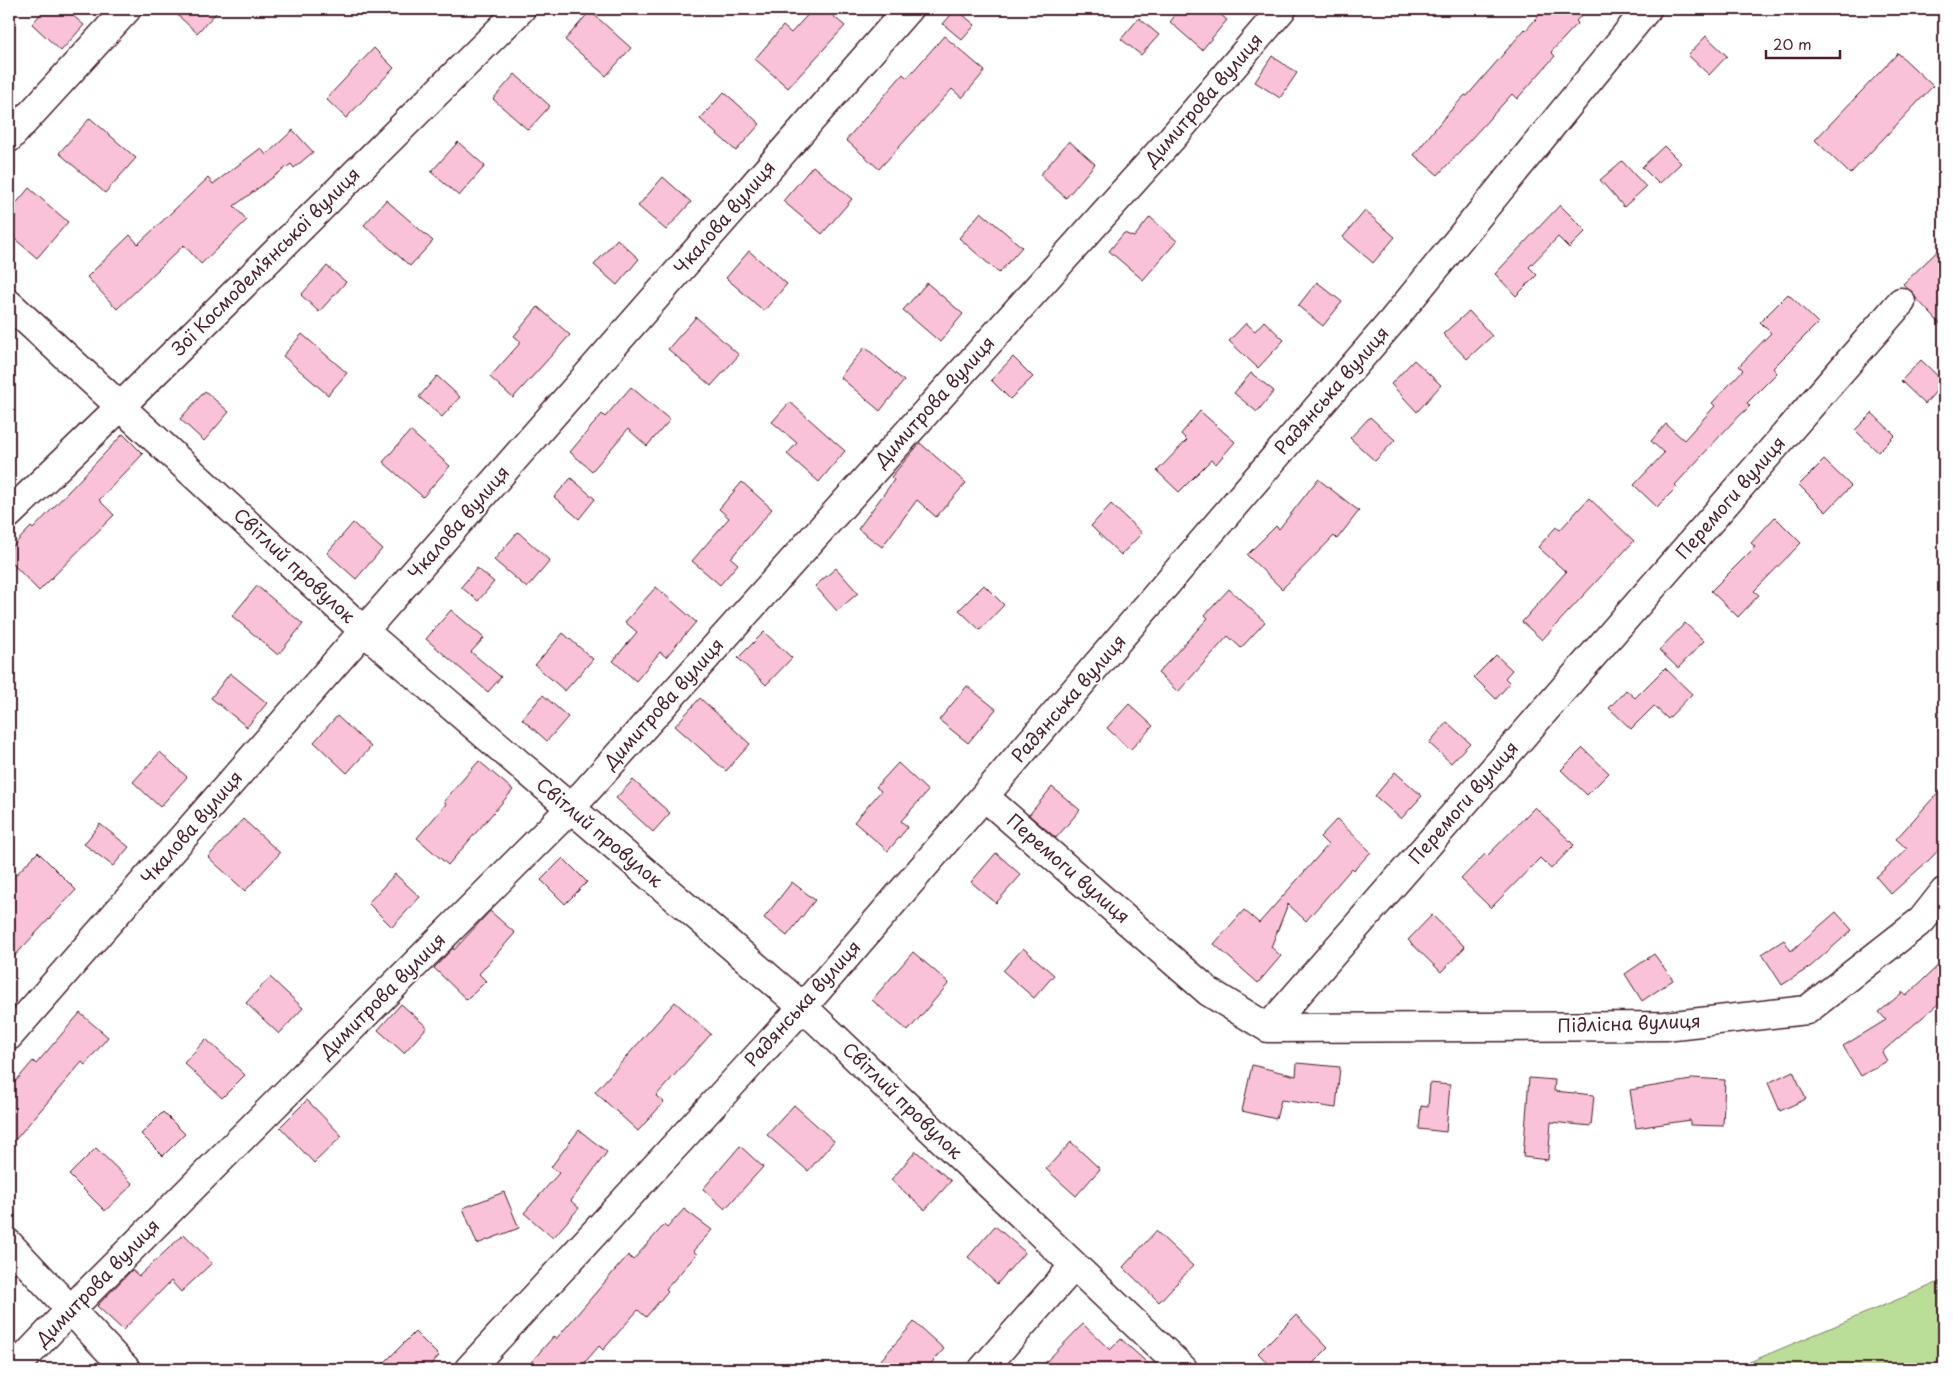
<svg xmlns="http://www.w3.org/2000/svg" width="1953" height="1378" font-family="'Playpen Sans',sans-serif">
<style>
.green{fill:#bade98;stroke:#827e62}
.building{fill:#f9c2d9;stroke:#4a1f2b}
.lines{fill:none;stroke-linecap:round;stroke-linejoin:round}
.minor-casing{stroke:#4a1f2b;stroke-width:31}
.minor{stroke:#fff;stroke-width:28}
.labels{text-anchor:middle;stroke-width:4;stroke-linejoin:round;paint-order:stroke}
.street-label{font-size:18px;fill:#4a1f2b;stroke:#fff}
</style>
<rect width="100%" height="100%" fill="#fff"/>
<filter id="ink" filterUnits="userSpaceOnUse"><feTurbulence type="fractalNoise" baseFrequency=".02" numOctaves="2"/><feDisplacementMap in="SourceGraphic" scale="10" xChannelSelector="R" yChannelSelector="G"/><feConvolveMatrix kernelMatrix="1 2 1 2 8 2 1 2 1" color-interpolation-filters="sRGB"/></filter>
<g filter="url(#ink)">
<path class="green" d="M 1944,1280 L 1944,1369 L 1733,1369 Z"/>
<path class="building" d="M 45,9 L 65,9 L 84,25 L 61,51 L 32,24 Z
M 171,9 L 220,9 L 197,33 Z
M 813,9 L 825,9 L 845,26 L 788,88 L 755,59 L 783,26 L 791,33 Z
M 956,9 L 975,25 L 962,40 L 943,24 Z
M 1180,9 L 1214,9 L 1227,20 L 1202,50 L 1170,22 Z
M 1545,9 L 1587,9 L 1576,21 L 1578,23 L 1551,52 L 1555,56 L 1517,99 L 1512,94 L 1438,175 L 1414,155 L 1443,119 L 1465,95 L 1467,96 L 1525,29 L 1526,30 Z
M 590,11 L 631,48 L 606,76 L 565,40 Z
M 1139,18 L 1159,35 L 1141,55 L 1121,39 Z
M 944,36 L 985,71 L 962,98 L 952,89 L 879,169 L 846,140 L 903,74 L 907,78 Z
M 1706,36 L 1727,56 L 1709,75 L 1688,55 Z
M 374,48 L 394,68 L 346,118 L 326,99 Z
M 1898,53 L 1933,86 L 1850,174 L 1815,140 Z
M 1272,56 L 1297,73 L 1280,98 L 1255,82 Z
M 515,74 L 550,106 L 528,130 L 493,99 Z
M 724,92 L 760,124 L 736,151 L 700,119 Z
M 90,118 L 136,158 L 105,193 L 59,153 Z
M 293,130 L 313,152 L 294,168 L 291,164 L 234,206 L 247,220 L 201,264 L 184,245 L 117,309 L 87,277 L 130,235 L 138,244 L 208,178 L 213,184 L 261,148 L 266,155 Z
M 1069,141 L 1095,164 L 1066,198 L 1040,175 Z
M 458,142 L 485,166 L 459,196 L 431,172 Z
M 1664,146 L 1681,163 L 1659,184 L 1642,167 Z
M 1622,161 L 1646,187 L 1624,207 L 1600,180 Z
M 813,166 L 852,199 L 822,234 L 783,201 Z
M 663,177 L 691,202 L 666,230 L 638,206 Z
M 29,188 L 68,222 L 37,258 L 9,234 L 9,212 Z
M 386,200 L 433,241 L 410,266 L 364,225 Z
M 1560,205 L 1586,231 L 1569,248 L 1558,237 L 1529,267 L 1537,275 L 1516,296 L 1495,274 Z
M 1365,211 L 1395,237 L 1373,263 L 1343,237 Z
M 981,212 L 1022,247 L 999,273 L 959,238 Z
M 1150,217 L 1177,241 L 1143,280 L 1109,251 L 1124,233 L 1134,237 Z
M 617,239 L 639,259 L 617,285 L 594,265 Z
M 1944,245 L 1944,328 L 1903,284 Z
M 749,251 L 787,284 L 764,311 L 726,278 Z
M 327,266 L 346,282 L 319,312 L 301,295 Z
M 1317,282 L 1342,302 L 1323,326 L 1298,306 Z
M 927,283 L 963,314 L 940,342 L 903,310 Z
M 1788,294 L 1818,323 L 1773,368 L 1777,373 L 1747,403 L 1750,406 L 1732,423 L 1675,485 L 1677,487 L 1657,507 L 1634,485 L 1664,453 L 1651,441 L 1666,424 L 1684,440 L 1715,406 L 1712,403 L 1743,370 L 1739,366 L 1771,333 L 1760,322 Z
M 538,307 L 570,335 L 513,398 L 490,377 L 521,342 L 514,336 Z
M 1469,311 L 1492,336 L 1467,359 L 1443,334 Z
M 696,317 L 739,355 L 711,386 L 668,349 Z
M 1264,321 L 1284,340 L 1258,368 L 1229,341 L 1246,323 L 1255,331 Z
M 302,334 L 347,373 L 328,395 L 283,356 Z
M 865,347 L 904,381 L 880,411 L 840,377 Z
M 1013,357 L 1033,377 L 1010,399 L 991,380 Z
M 1414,360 L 1441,385 L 1417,412 L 1391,384 Z
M 1921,360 L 1944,382 L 1925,404 L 1901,381 Z
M 1251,373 L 1274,391 L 1257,412 L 1234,393 Z
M 437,376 L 460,397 L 442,417 L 419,397 Z
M 631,387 L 670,420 L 647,446 L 628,429 L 592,471 L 570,452 L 602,414 L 605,417 Z
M 205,391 L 229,412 L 204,441 L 180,419 Z
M 790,402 L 845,451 L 819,482 L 787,454 L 797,443 L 772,422 Z
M 1200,411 L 1235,442 L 1216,464 L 1211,460 L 1179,492 L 1157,471 L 1187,440 L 1181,434 Z
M 1872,413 L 1895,435 L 1878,452 L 1855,430 Z
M 1370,417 L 1395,440 L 1375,461 L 1350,438 Z
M 410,431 L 450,466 L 423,497 L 383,462 Z
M 123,434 L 143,454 L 99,500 L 114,515 L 39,591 L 9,560 L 9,550 L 31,527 L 33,529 Z
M 920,443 L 966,483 L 936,517 L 917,500 L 882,547 L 858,529 L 894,480 L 891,477 Z
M 1824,460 L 1851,486 L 1826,512 L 1799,485 Z
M 571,478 L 595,499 L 579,519 L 554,497 Z
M 1318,479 L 1359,511 L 1337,539 L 1334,536 L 1282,589 L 1247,555 L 1276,526 L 1279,529 Z
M 742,482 L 772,509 L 731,558 L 738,564 L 720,585 L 692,561 L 729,518 L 719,509 Z
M 1589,498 L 1634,541 L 1542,640 L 1522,622 L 1566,572 L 1538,547 L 1556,527 L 1560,530 Z
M 1111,504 L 1142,533 L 1121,555 L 1091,526 Z
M 1775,517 L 1801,543 L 1754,591 L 1759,595 L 1738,617 L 1711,591 L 1755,547 L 1751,543 Z
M 353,523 L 382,549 L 356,579 L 327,553 Z
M 518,532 L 550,561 L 527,588 L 494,560 Z
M 477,568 L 494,582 L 478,601 L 461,587 Z
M 836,568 L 858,593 L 837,611 L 815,586 Z
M 984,585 L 1004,605 L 980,630 L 959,610 Z
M 257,586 L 303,624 L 278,655 L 232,616 Z
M 656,587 L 696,622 L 666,657 L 660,652 L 636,681 L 613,661 L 637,632 L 625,622 Z
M 1229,589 L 1265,622 L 1241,648 L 1228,636 L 1178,692 L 1158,673 L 1208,618 L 1205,615 Z
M 451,610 L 484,638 L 471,652 L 501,677 L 488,692 L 426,639 Z
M 1685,623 L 1704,641 L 1678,668 L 1659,650 Z
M 764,632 L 792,658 L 766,685 L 738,658 Z
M 563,633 L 593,659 L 565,691 L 535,665 Z
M 1496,655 L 1512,670 L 1505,678 L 1510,683 L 1496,699 L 1474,677 Z
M 1665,668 L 1692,694 L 1668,719 L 1654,706 L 1631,729 L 1609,708 L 1626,690 L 1635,698 Z
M 230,673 L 267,703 L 247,727 L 211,698 Z
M 967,686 L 996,709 L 968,743 L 939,720 Z
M 543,695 L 568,717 L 547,741 L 522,719 Z
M 700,698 L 750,744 L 726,771 L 675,726 Z
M 1129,704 L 1153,726 L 1130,750 L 1107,728 Z
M 337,716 L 371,747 L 347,773 L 314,742 Z
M 1447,722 L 1470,743 L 1451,763 L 1429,743 Z
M 1583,748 L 1609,773 L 1587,795 L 1561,770 Z
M 160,752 L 187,777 L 160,807 L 133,782 Z
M 479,761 L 513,790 L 448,865 L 417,838 L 446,804 L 444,801 Z
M 898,763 L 928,791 L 901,821 L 908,827 L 888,851 L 854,822 L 881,791 L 876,787 Z
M 1395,772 L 1422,796 L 1401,819 L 1375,796 Z
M 633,780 L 670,813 L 653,832 L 616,798 Z
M 1944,786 L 1944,844 L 1930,859 L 1891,894 L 1876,877 L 1907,849 L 1896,839 Z
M 1052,787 L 1080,810 L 1056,838 L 1029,815 Z
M 1535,807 L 1574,845 L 1551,869 L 1540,858 L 1491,908 L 1461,879 L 1485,854 L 1487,856 Z
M 243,819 L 280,853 L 245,891 L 208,857 Z
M 1337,819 L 1371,852 L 1354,870 L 1352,868 L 1306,921 L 1288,904 L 1271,947 L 1281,956 L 1258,983 L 1214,944 L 1244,910 L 1259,923 L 1328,845 L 1320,837 Z
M 100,824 L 129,847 L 113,866 L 84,844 Z
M 38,852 L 76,890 L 9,962 L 9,882 Z
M 996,853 L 1021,875 L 996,903 L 971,882 Z
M 563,858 L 587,882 L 565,904 L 541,880 Z
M 395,874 L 420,897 L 392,927 L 368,903 Z
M 792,882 L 815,900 L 787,936 L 764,918 Z
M 490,911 L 515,933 L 479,974 L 486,981 L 467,1000 L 434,968 L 453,948 L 454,950 Z
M 1836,912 L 1852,930 L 1810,967 L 1782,985 L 1762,954 L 1784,940 L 1791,951 Z
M 1432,915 L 1465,947 L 1441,972 L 1408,940 Z
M 1023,948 L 1054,975 L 1034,998 L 1003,971 Z
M 913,952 L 949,983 L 908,1031 L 872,1000 Z
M 1654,954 L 1673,980 L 1642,1001 L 1625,974 Z
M 1944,960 L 1944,999 L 1882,1052 L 1887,1061 L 1861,1076 L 1843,1046 L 1886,1020 L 1879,1012 L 1903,992 L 1906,996 Z
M 270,977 L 303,1008 L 279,1034 L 246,1003 Z
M 675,1002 L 711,1034 L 656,1096 L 664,1102 L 638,1131 L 595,1092 Z
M 401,1004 L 427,1027 L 404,1053 L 378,1030 Z
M 80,1013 L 108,1037 L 85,1065 L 82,1062 L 9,1147 L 9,1089 L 33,1061 L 36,1064 Z
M 206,1039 L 245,1075 L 222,1098 L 184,1063 Z
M 1297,1063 L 1340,1067 L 1336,1108 L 1281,1100 L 1276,1119 L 1242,1111 L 1252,1065 L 1296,1076 Z
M 1793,1071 L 1806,1099 L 1780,1111 L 1768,1083 Z
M 1529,1078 L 1555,1080 L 1554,1091 L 1594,1095 L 1591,1126 L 1551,1122 L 1548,1160 L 1523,1157 Z
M 1692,1078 L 1725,1080 L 1723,1126 L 1690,1125 L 1690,1120 L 1636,1128 L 1630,1090 L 1691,1080 Z
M 1430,1083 L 1450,1085 L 1446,1132 L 1419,1129 L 1421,1106 L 1428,1107 Z
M 307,1100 L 342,1136 L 314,1163 L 280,1127 Z
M 794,1105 L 834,1141 L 808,1171 L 767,1135 Z
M 163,1112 L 185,1134 L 163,1156 L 141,1134 Z
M 579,1130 L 607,1152 L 571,1201 L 579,1208 L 553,1238 L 524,1213 L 559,1173 L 551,1167 Z
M 1071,1142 L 1100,1169 L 1076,1196 L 1046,1169 Z
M 740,1146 L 763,1167 L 725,1209 L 703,1189 Z
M 96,1148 L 133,1184 L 105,1211 L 69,1175 Z
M 916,1151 L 951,1181 L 925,1210 L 891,1180 Z
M 504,1192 L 519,1228 L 477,1244 L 463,1208 Z
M 684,1209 L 712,1230 L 693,1251 L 697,1254 L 666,1289 L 668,1291 L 646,1317 L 638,1310 L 603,1350 L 599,1346 L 579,1369 L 525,1369 L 554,1336 L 556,1339 L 628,1255 L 633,1260 L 664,1225 L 667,1228 Z
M 995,1226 L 1025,1252 L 997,1284 L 968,1257 Z
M 1156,1231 L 1193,1266 L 1159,1302 L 1123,1267 Z
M 184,1234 L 212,1263 L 181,1292 L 171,1281 L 123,1330 L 97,1306 L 132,1270 L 139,1276 Z
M 1296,1315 L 1328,1348 L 1307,1369 L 1273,1369 L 1258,1353 Z
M 914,1322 L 944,1349 L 926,1369 L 873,1369 Z
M 1083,1324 L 1110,1350 L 1121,1339 L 1154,1369 L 1039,1369 Z
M 415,1332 L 439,1356 L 427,1369 L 378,1369 Z"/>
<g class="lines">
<g class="minor-casing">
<path id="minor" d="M 9,138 L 127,9
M 9,304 L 365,632 L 803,1007 L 1183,1369
M 9,514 L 121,406 L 521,9
M 985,797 L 1209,992 L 1268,1028 L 1901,302
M 1268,1028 L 1665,1026 L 1807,1010 L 1922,920 L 1944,892
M 9,1036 L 908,9
M 9,1244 L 126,1369
M 14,1369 L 70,1310 L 570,809 L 1172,138 L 1282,9
M 469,1369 L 803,1007 L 1393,320 L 1647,9
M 983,1369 L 1074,1266"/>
</g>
<use href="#minor" class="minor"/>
</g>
</g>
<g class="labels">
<g class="street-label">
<text transform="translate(1204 100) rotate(-49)" y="6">Димитрова вулиця</text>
<text transform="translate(725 218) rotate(-49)" y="6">Чкалова вулиця</text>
<text transform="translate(266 262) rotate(-45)" y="6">Зої Космодем’янської вулиця</text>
<text transform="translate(1332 391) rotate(-49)" y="6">Радянська вулиця</text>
<text transform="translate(935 402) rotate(-48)" y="6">Димитрова вулиця</text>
<text transform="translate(1731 498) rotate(-49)" y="6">Перемоги вулиця</text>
<text transform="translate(459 523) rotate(-49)" y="6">Чкалова вулиця</text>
<text transform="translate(294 566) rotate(43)" y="6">Світлий провулок</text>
<text transform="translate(1069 699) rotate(-49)" y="6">Радянська вулиця</text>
<text transform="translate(664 704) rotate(-48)" y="6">Димитрова вулиця</text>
<text transform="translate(1464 803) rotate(-49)" y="6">Перемоги вулиця</text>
<text transform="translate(192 828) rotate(-49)" y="6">Чкалова вулиця</text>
<text transform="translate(599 833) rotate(40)" y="6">Світлий провулок</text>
<text transform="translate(1068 869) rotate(41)" y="6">Перемоги вулиця</text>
<text transform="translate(383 996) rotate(-45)" y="6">Димитрова вулиця</text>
<text transform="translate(803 1004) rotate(-48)" y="6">Радянська вулиця</text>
<text transform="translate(1629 1024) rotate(-2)" y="6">Підлісна вулиця</text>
<text transform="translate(902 1101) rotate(44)" y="6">Світлий провулок</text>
<text transform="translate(98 1283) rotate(-46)" y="6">Димитрова вулиця</text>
</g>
</g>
<rect width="1953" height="1378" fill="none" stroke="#fff" stroke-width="30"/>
<rect x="15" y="15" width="1923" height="1348" fill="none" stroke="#4a1f2b" stroke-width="2" filter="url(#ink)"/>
<path d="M1766 50v8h74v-8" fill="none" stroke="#4a1f2b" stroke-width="2.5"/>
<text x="1773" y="50" font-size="15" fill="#4a1f2b" stroke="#ffffff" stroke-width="4" paint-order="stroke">20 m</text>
</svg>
